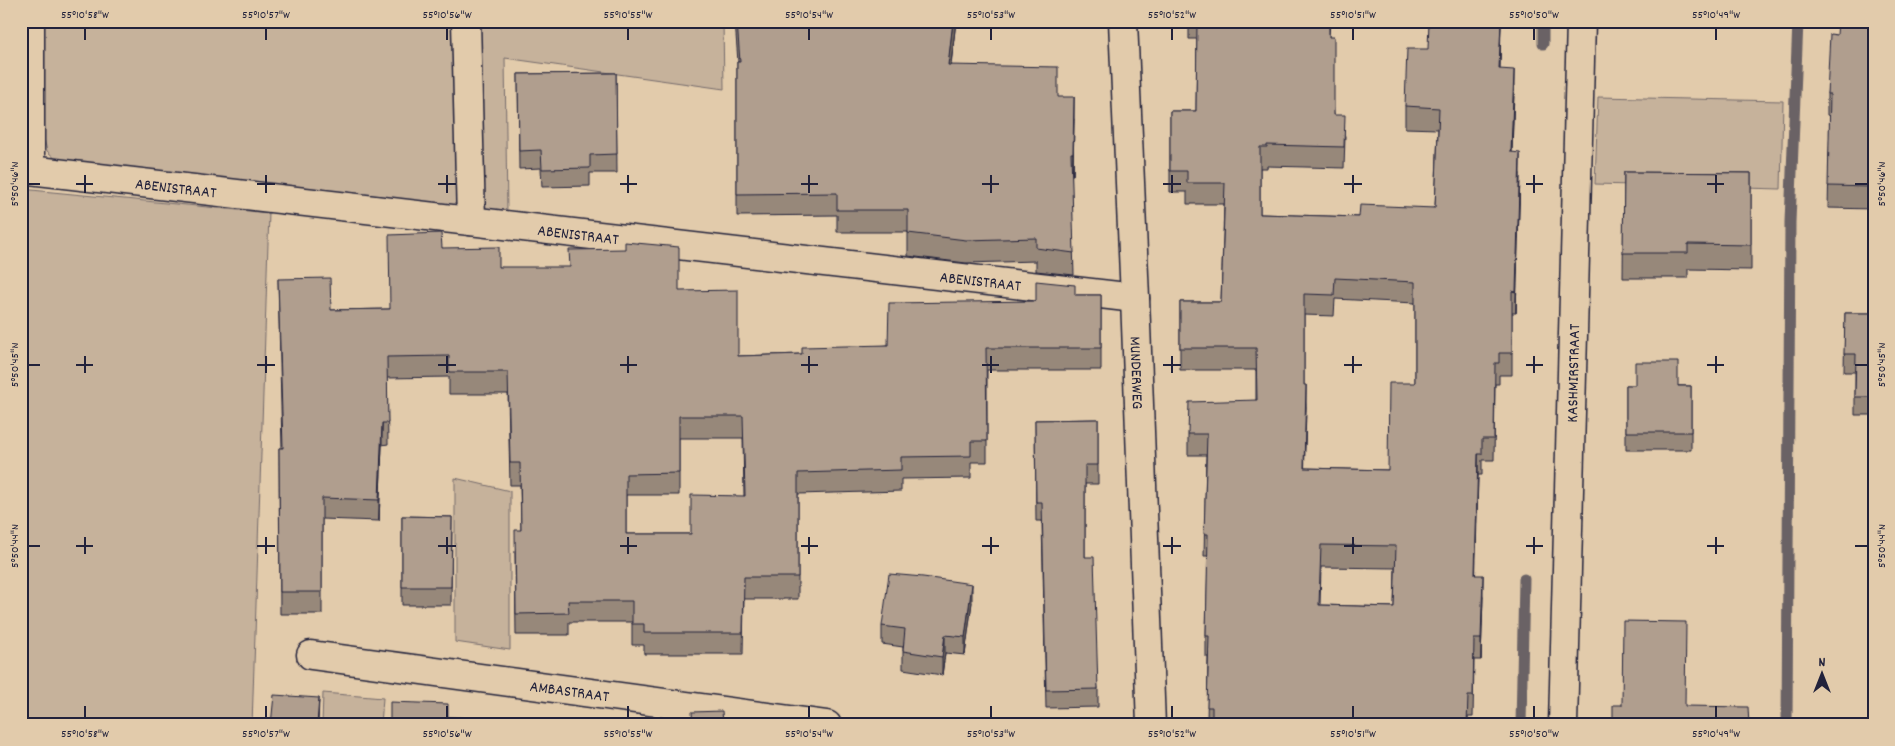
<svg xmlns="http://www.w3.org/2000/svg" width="1895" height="746" font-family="Dekko,sans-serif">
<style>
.green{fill:#c6b29b;stroke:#746a6b}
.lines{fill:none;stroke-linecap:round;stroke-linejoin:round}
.stream{stroke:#6b6265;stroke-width:11}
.minor-casing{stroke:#22223b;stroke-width:31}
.tertiary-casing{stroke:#22223b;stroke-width:31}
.minor{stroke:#e2cbab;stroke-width:28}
.tertiary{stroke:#e2cbab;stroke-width:28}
.wall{fill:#97887a;stroke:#22223b;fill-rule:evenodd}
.shaded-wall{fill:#7b6f63;stroke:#22223b}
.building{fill:#b09e8e;stroke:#22223b;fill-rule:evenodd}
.ticks{fill:none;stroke:#22223b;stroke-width:2}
.labels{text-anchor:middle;stroke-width:4;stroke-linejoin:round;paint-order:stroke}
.street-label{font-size:16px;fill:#22223b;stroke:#e2cbab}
.neatline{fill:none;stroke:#22223b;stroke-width:2}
.ticks-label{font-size:12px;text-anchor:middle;fill:#22223b}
</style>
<rect width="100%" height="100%" fill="#e2cbab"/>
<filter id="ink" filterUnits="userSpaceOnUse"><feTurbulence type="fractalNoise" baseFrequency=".02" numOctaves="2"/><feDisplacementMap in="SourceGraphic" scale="10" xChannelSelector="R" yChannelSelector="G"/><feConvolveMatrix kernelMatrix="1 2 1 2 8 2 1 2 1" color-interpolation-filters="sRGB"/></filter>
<g filter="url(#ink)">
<path class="green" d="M 42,21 L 723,21 L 724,89 L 505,58 L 507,213 L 60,163 L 47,151 L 42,130 Z
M 1598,97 L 1783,101 L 1781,189 L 1595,184 Z
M 21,189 L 269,213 L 252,725 L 21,725 Z
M 455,478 L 510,491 L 510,650 L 455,642 Z
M 323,693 L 383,698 L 381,725 L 322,725 Z"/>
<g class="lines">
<path class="stream" d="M 1543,44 L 1543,21
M 1521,725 L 1524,579
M 1787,725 L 1790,222 L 1798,21"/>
<g class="minor-casing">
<g id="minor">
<path d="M 30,21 L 30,170"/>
<path d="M 466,21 L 471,221"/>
<path id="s1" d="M 21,169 L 1135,298"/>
<path id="s2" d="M 311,655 L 827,725"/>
<path id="s3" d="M 1563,725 L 1581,21"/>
</g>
</g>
<g class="tertiary-casing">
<g id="tertiary">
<path id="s4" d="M 1123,21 L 1135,298 L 1151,725"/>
</g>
</g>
<use href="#minor" class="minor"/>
<use href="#tertiary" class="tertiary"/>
</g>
<path class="wall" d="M 735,21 L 956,21 L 951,65 L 1058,97 L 1074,119 L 1073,175 L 1071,175 L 1074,275 L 1036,271 L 1036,261 L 966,263 L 908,256 L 908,232 L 837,232 L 837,215 L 737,216 L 737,62 L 738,62 Z
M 1189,21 L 1330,21 L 1329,37 L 1334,115 L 1345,136 L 1344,168 L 1267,166 L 1267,168 L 1260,168 L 1260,214 L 1359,217 L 1435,208 L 1438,129 L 1405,128 L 1405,106 L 1428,49 L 1501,21 L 1500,69 L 1514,91 L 1512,152 L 1520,174 L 1516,313 L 1512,313 L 1512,375 L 1499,375 L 1499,384 L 1495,384 L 1494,460 L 1482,460 L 1482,475 L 1478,475 L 1475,575 L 1483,596 L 1481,660 L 1474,660 L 1473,717 L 1468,717 L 1468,725 L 1207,725 L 1208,657 L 1206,657 L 1206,636 L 1208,556 L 1204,556 L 1206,455 L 1188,455 L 1188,434 L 1256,400 L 1256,370 L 1180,370 L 1180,302 L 1221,302 L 1224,204 L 1187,204 L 1187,192 L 1170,192 L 1170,111 L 1196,111 L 1197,39 L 1189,39 ZM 1335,299 L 1415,303 L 1415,383 L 1388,470 L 1304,468 L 1306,407 L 1304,385 L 1304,315 L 1334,316 ZM 1321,567 L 1395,568 L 1394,607 L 1320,605 Z
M 1874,21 L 1874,209 L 1828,208 L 1830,116 L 1827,115 L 1827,94 L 1837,35 Z
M 616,73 L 617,173 L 590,173 L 590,186 L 542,187 L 541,168 L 519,169 L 518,74 Z
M 1624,172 L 1751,173 L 1751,270 L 1688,269 L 1688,278 L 1623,278 Z
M 442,248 L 499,267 L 679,291 L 738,356 L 802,354 L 888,345 L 1036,301 L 1075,295 L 1101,295 L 1101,370 L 987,370 L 987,462 L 971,462 L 971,478 L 901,479 L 901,491 L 798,494 L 798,599 L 744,599 L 743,654 L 644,654 L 644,645 L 632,645 L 632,622 L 569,622 L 569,635 L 516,635 L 515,552 L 521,530 L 520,485 L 510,485 L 508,394 L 449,394 L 449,377 L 387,378 L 388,444 L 382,445 L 379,521 L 322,519 L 322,614 L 280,614 L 279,448 L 282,448 L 278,279 L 331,310 L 390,309 ZM 679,438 L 743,438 L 744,496 L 691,534 L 626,534 L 626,495 L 679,495 Z
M 1845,313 L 1874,313 L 1874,415 L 1855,415 L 1855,372 L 1844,372 Z
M 1626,385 L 1691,386 L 1691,450 L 1626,450 Z
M 1098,419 L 1098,484 L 1085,484 L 1085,557 L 1098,689 L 1098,707 L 1046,708 L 1042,521 L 1036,521 L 1035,420 Z
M 402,516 L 452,517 L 451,605 L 402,605 Z
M 972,602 L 965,655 L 945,653 L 942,675 L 903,669 L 903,647 L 882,644 L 882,626 Z"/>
<path class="shaded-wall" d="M 953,21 L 956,21 L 948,88 L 948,65 Z
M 1501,21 L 1499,91 L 1499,69 Z
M 1514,70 L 1514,91 L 1511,174 L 1511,152 Z
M 1074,97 L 1074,119 L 1073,175 L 1073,153 Z
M 1520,153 L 1520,174 L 1516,313 L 1516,292 Z
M 1306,385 L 1306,407 L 1304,489 L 1304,468 Z
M 382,423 L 382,445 L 379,521 L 379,500 Z
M 1478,454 L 1478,475 L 1475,596 L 1475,575 Z
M 1483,575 L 1483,596 L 1481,660 L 1481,639 Z
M 972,584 L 972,602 L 965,655 L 965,637 Z
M 945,635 L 945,653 L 942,675 L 942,657 Z
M 319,698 L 318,725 L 317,725 Z"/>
<path class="building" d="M 737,21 L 953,21 L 948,65 L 1058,67 L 1058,97 L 1074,97 L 1073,153 L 1071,153 L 1074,253 L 1036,248 L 1036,238 L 966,240 L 908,233 L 908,210 L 837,210 L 837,193 L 737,194 L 737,62 L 740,62 Z
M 1197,21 L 1329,21 L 1329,37 L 1334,37 L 1334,115 L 1345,115 L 1344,147 L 1267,145 L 1267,147 L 1260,147 L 1260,214 L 1359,217 L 1360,205 L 1435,208 L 1439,108 L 1405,106 L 1407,49 L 1428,49 L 1429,21 L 1501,21 L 1499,69 L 1514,70 L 1511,152 L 1520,153 L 1516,292 L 1512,291 L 1512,353 L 1499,353 L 1499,363 L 1495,363 L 1494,439 L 1482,439 L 1482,454 L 1478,454 L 1475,575 L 1483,575 L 1481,639 L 1474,639 L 1473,696 L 1468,696 L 1467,725 L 1212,725 L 1212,707 L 1207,707 L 1209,636 L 1206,636 L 1208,534 L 1204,534 L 1207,434 L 1188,434 L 1189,402 L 1257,400 L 1256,348 L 1180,348 L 1180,302 L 1221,302 L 1225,183 L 1187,183 L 1187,171 L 1170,171 L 1170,111 L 1196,111 ZM 1335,278 L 1415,282 L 1415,383 L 1389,383 L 1388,470 L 1304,468 L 1306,385 L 1304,385 L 1304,294 L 1334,295 ZM 1321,545 L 1396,546 L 1394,607 L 1319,605 Z
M 1838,21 L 1874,21 L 1874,187 L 1828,186 L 1830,94 L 1827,94 L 1830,34 L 1837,35 Z
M 616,73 L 617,154 L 590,155 L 590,168 L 542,169 L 541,150 L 519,151 L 518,74 Z
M 1624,172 L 1751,173 L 1751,245 L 1688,244 L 1688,253 L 1623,253 Z
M 441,233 L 442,248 L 499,247 L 499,267 L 570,267 L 569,250 L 625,249 L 625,242 L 679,247 L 679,291 L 738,290 L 738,356 L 802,354 L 802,347 L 888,345 L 889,303 L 1036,301 L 1036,281 L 1075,285 L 1075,295 L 1101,295 L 1101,348 L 986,348 L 987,441 L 971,441 L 971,456 L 901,457 L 901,470 L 798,473 L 798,577 L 744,577 L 743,633 L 644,633 L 644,624 L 632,624 L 632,601 L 568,601 L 569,613 L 516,614 L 515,530 L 521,530 L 520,463 L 510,463 L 508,372 L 449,372 L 449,356 L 387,357 L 388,423 L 382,423 L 379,500 L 322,498 L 322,592 L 280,592 L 279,448 L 283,448 L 278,279 L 330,278 L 331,310 L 390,309 L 389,235 ZM 679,416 L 743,416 L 745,496 L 691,495 L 691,534 L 626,534 L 626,474 L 679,473 Z
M 1845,313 L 1874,313 L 1874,397 L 1855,397 L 1856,354 L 1844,354 Z
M 1635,362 L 1678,362 L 1678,386 L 1691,386 L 1691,432 L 1626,432 L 1626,385 L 1635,385 Z
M 1098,419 L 1098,465 L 1085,465 L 1085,557 L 1094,557 L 1098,689 L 1046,690 L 1042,502 L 1036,502 L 1035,420 Z
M 402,516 L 452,517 L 451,587 L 402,587 Z
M 889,574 L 923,577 L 972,584 L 965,637 L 945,635 L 942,657 L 903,651 L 905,629 L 882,626 Z
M 1623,621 L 1686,622 L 1685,706 L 1748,707 L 1749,725 L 1613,725 L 1613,705 L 1622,705 Z
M 274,695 L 319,698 L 317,725 L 271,725 Z
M 390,702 L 448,704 L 448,717 L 511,719 L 511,725 L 390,725 Z
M 722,711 L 723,724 L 737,725 L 693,725 L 692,712 Z"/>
</g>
<path class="ticks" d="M 85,28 L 85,40M 266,28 L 266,40M 447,28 L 447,40M 628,28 L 628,40M 809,28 L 809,40M 991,28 L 991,40M 1172,28 L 1172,40M 1353,28 L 1353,40M 1534,28 L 1534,40M 1716,28 L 1716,40M 85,175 L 85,193M 266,175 L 266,193M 447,175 L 447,193M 628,175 L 628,193M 809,175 L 809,193M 991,175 L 991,193M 1172,175 L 1172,193M 1353,175 L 1353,193M 1534,175 L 1534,193M 1716,175 L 1716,193M 28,184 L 40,184M 76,184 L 93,184M 257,184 L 275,184M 438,184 L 456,184M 620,184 L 637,184M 801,184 L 818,184M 982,184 L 999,184M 1163,184 L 1181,184M 1344,184 L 1362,184M 1526,184 L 1543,184M 1707,184 L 1724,184M 1855,184 L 1868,184M 85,356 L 85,373M 266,356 L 266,373M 447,356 L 447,373M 628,356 L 628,373M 809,356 L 809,373M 991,356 L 991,373M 1172,356 L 1172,373M 1353,356 L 1353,373M 1534,356 L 1534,373M 1716,356 L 1716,373M 28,365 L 40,365M 76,365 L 93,365M 257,365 L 275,365M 438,365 L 456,365M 620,365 L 637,365M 801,365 L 818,365M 982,365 L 999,365M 1163,365 L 1181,365M 1344,365 L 1362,365M 1526,365 L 1543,365M 1707,365 L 1724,365M 1855,365 L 1868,365M 85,537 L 85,554M 266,537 L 266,554M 447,537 L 447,554M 628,537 L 628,554M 809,537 L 809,554M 991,537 L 991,554M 1172,537 L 1172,554M 1353,537 L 1353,554M 1534,537 L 1534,554M 1716,537 L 1716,554M 28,546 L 40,546M 76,546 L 93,546M 257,546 L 275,546M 438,546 L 456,546M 620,546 L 637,546M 801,546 L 818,546M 982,546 L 999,546M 1163,546 L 1181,546M 1344,546 L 1362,546M 1526,546 L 1543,546M 1707,546 L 1724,546M 1855,546 L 1868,546M 85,706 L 85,718M 266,706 L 266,718M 447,706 L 447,718M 628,706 L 628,718M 809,706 L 809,718M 991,706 L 991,718M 1172,706 L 1172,718M 1353,706 L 1353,718M 1534,706 L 1534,718M 1716,706 L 1716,718"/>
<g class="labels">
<g class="street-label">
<text dy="6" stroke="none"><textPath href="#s1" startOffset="156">ABENISTRAAT</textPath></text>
<text dy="6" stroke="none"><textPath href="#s1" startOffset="561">ABENISTRAAT</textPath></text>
<text dy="6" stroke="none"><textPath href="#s1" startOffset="966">ABENISTRAAT</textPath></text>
<text dy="6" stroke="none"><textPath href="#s4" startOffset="352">MUNDERWEG</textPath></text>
<text dy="6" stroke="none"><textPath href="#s3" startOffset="352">KASHMIRSTRAAT</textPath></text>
<text dy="6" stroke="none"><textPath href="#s2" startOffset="261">AMBASTRAAT</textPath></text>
</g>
</g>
<rect width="1895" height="746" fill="none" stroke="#e2cbab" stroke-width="55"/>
<g transform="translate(1822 674)" stroke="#e2cbab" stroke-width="4" paint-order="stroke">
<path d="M0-4L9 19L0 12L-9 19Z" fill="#22223b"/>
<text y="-8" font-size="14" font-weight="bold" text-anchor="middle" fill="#22223b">N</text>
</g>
<rect x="28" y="28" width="1840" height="690" class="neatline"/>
<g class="ticks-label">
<text x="85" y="18">55°10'58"W</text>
<text x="266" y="18">55°10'57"W</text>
<text x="447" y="18">55°10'56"W</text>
<text x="628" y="18">55°10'55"W</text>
<text x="809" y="18">55°10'54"W</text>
<text x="991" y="18">55°10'53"W</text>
<text x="1172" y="18">55°10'52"W</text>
<text x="1353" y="18">55°10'51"W</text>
<text x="1534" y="18">55°10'50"W</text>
<text x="1716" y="18">55°10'49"W</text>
<text transform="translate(14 184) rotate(-90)" y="4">5°50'46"N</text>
<text transform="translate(1881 184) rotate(-90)" y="4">5°50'46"N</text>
<text transform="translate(14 365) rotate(-90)" y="4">5°50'45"N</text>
<text transform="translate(1881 365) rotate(-90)" y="4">5°50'45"N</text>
<text transform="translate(14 546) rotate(-90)" y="4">5°50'44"N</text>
<text transform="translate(1881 546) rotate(-90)" y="4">5°50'44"N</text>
<text x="85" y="737">55°10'58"W</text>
<text x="266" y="737">55°10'57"W</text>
<text x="447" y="737">55°10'56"W</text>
<text x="628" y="737">55°10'55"W</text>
<text x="809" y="737">55°10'54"W</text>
<text x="991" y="737">55°10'53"W</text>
<text x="1172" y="737">55°10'52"W</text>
<text x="1353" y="737">55°10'51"W</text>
<text x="1534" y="737">55°10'50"W</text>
<text x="1716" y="737">55°10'49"W</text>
</g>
</svg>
